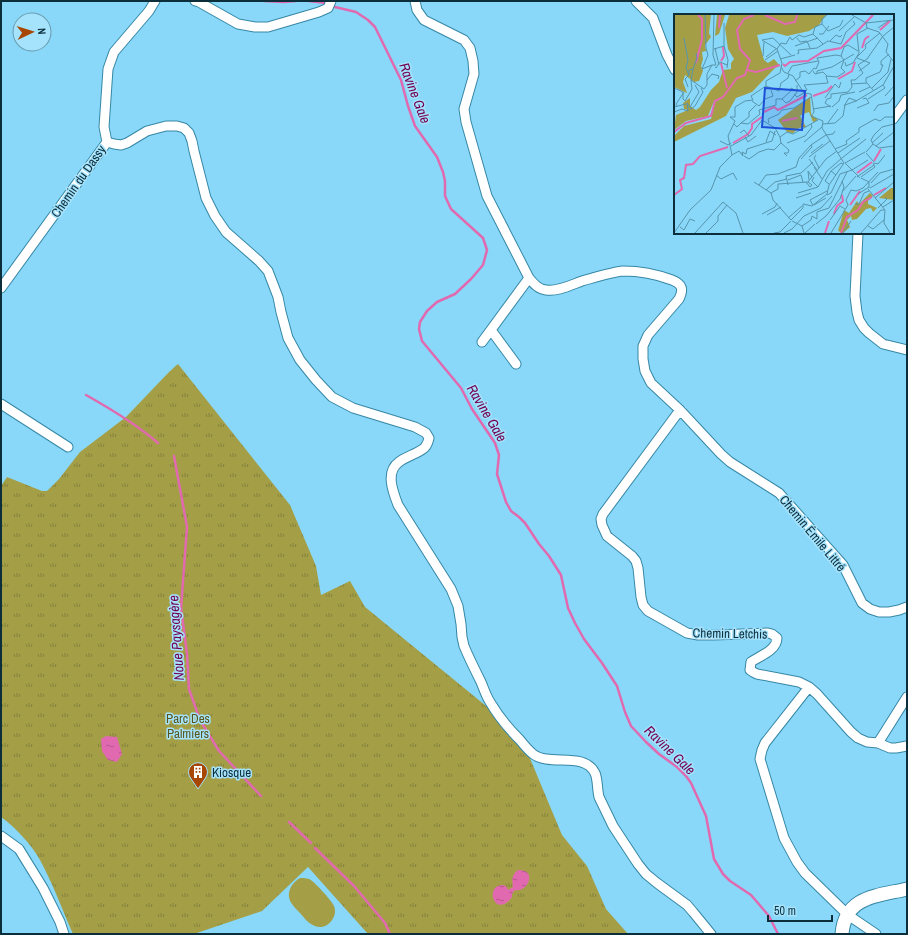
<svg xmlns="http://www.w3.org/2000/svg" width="908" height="935" font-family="'Archivo Narrow',sans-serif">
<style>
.grass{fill:url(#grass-tufts)}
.pitch{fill:#a49f47}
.water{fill:url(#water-ripples)}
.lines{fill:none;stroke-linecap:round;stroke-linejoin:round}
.stream{stroke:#e069af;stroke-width:2.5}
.street-casing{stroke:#3687a5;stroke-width:11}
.secondary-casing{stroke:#3687a5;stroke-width:15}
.street{stroke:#fff;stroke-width:9}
.secondary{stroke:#fff;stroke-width:13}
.labels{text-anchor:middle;stroke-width:3;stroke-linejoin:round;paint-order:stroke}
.street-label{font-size:13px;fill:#0c2e3b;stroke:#a5e3fd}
.park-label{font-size:13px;fill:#59551a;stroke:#a5e3fd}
.poi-label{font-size:13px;fill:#0c2e3b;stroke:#a5e3fd;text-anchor:start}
.water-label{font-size:14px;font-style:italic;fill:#730050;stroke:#a5e3fd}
.inset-river{fill:none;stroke:#e069af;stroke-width:2}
.inset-road{fill:none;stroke:#5794ad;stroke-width:1}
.view{fill:#1d4ed8;fill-opacity:0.15;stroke:#1d4ed8;stroke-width:2}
.inset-edge{fill:none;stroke:#0c2e3b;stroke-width:2}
</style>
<defs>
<pattern id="grass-tufts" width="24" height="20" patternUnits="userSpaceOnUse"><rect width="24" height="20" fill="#a49f47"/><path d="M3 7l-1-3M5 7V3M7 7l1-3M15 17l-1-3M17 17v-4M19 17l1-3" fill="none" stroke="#84823c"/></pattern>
<pattern id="water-ripples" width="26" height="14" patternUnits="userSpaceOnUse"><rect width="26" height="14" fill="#e069af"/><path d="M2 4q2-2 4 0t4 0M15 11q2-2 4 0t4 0" fill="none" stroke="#b45790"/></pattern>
</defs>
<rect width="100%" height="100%" fill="#89d8f9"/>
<path class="grass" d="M 178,364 L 290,505 L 316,566 L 321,595 L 350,581 L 365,607 L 491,710 L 529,756 L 562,835 L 587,866 L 606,909 L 628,934 L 368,934 L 308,867 L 262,911 L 194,934 L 73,934 C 62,909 53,884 40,860 C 31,844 16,828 1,817 L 1,486 L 7,477 L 42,491 L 47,491 L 59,479 L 80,452 L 126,417 L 169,372 Z"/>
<path class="pitch" d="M 300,878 C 304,878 306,878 309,879 C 314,881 332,901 334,906 C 336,911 335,916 332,920 C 327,928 318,929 311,924 C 307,922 303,916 300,913 C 297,910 294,907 292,904 C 285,894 291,883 300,878 Z"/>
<path class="water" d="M 106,736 L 117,737 L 122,754 L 117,762 L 108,760 L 102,751 L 101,739 Z
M 518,870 C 538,869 528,893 515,890 L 512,894 L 512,897 C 496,919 484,888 501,885 C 505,885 507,886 508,890 L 513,887 C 512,881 511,875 518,870 Z"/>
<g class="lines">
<path class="stream" d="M 264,1 L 283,2 L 296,1
M 309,1 L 326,3
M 335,7 L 356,12 L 368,20 L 375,27 L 401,80 L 408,106 L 415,126 L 437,157 L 443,172 L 445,181 L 445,196 L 451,209 L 483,238 L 487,250 L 483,265 L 471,279 L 455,294 L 437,302 L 427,311 L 420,322 L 419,329 L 422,341 L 461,388 L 472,409 L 495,443 L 499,455 L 497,474 L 506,502 L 511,511 L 519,517 L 525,523 L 539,544 L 549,556 L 561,575 L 568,608 L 575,623 L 584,639 L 602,663 L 617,686 L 625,712 L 631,726 L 646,742 L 659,754 L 677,767 L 686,776 L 691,783 L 706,816 L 714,859 L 723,874 L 730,881 L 751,895 L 769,916 L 778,934
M 86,395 C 111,409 136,424 158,443
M 174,456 L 187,527 L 181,608 L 187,654 L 189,689 L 200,720 L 219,751 L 261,796
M 289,822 L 311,843
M 315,848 L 354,886 L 385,923 L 390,934"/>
<g class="street-casing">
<path id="street" d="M 195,1 L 199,2 L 238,24 L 255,27 L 268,27 L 319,12 L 328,8 L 331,1
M 415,1 L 417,10 L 424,20 L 464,40 L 470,48 L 473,61 L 474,74 L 464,109 L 466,122 L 487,196 L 529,278 C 534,284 538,289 546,290 C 557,292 571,285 582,281 C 593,278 612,272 623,271 C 640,271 656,274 672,280 C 682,284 684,289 679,299 L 648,335 L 643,346 L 643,359 L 645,371 L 651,383 L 680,410 L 721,454 L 730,462 L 779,493 L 843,565 L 862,603 L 870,609 L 879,612 L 889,612 L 899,610 L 907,607
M 636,1 L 653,18 L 667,55 L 675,70
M 893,119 L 907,100
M 107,142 L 114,144 L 121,145 L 127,143 L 147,131 L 166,126 L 177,126 L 184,128 L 189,133 L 192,141 L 194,151 L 206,198 L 215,216 L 226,232 L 259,261 L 268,271 L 278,297 L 281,312 L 288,338 L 300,360 L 316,380 L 332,397 L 353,408 L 415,427 L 426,433 L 429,438 C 427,447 424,449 416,453 C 410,456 404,458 399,462 C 385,472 393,492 398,505 L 451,589 L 458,606 L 461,624 L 462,637 L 464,646 C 469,658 475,670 481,682 C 484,689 486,696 490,702 C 497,714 510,730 520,740 C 524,745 528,750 533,754 C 550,767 584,751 595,773 C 598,780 597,789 599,797 L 613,826 L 638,864 L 646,874 L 657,883 L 687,905 L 693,912 L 711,934
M 858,233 L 855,296 L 857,312 L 859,320 L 864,328 L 869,333 L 883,344 L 907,350
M 1,288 L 107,142 L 104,127 L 108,69 L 114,52 L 149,11 L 155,1
M 491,330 L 516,364
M 482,342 L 529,278
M 1,404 L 68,447
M 680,410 L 603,514 L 601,519 L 602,525 L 607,536 L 632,556 L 636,561 L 638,568 L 641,597 L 643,605 L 648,611 L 687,633 L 698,635 L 714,635 L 768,633 L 772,634 L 777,638 C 777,650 760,656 751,662 L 750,670 L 753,672 L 757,674 L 799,682 L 809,687 L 817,694 L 851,732 L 858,738 L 867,742 L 878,743 L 890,748 L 896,748 L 907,746
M 809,687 L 765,743 L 762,750 L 760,759 L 784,838 L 797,862 L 805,873 L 848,915 L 876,934
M 878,743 L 907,697
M 1,836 L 19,849 L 43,888 L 60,922 L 64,934"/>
</g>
<g class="secondary-casing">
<path id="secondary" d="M 842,934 C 845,896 877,896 907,889"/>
</g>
<use href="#street" class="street"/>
<use href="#secondary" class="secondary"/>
</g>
<defs>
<g id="building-pin" transform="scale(1)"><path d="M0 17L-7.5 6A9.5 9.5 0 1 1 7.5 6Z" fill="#a84704" stroke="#a5e3fd"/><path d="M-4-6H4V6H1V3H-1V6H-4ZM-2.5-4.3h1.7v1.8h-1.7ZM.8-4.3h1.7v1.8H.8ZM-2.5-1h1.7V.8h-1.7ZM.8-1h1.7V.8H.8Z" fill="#fff"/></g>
</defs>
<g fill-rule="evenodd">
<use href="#building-pin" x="198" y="772"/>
</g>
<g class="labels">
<g class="street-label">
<text transform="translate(78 181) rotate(-55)" y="5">Chemin du Dassy</text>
<text transform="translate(813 533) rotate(50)" y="5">Chemin Émile Littré</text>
<text transform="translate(730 633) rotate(1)" y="5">Chemin Letchis</text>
</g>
<g class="park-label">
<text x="188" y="723">Parc Des<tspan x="188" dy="15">Palmiers</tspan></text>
</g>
<g class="poi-label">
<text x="212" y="777">Kiosque</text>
</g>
<g class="water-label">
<text transform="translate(415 93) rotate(69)" y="5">Ravine Gale</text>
<text transform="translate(487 413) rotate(59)" y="5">Ravine Gale</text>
<text transform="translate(176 638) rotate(-94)" y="5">Noue Paysagère</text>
<text transform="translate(670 750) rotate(44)" y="5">Ravine Gale</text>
</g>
</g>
<g transform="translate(674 14)">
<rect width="220" height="220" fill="#89d8f9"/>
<path d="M 136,83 L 137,100 L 144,106 L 139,108 L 135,98 L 129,100 L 126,102 L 132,113 L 125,114 L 119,119 L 113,118 L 104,106 Z" fill="#a49f47"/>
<path d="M 0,1 L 37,1 L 35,19 L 37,23 L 31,31 L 32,37 L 28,38 L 29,45 L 27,52 L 29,57 L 25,67 L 20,68 L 11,61 L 9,68 L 13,79 L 0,73 ZM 43,1 L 51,1 L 45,20 L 41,22 ZM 55,1 L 152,1 L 145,11 L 135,17 L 113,22 L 99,18 L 83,21 L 90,46 L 94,49 L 100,45 L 106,52 L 101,54 L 78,78 L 62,84 L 52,102 L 0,128 L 0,122 L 10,112 L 37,105 L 41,88 L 49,84 L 40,87 L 34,102 L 12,107 L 0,116 L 2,101 L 14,96 L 10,95 L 9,89 L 16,84 L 16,92 L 22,96 L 26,93 L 37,76 L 45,68 L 49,56 L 57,55 L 57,49 L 60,45 L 54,35 L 51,14 ZM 217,174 L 220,174 L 220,186 L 205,184 ZM 196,179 L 199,182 L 194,187 L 194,190 L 203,194 L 199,198 L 197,194 L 192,195 L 183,205 L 178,206 L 177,202 L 173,206 L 176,213 L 169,219 L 164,217 L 170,196 L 175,199 L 183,187 L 185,190 Z" fill="#a49f47"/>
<path class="inset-river" d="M 91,1 L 111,10 L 121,8 L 123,1M 45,14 L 46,1M 206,16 L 216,7M 188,34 L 191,25 L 195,22M 47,47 L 50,42 L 49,33M 22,49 L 28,25 L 28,5 L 24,1M 47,49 L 53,74M 109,50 L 111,52 L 116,48 L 134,47 L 150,37 L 167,34 L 199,1M 73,56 L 82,58 L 106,51M 164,65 L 178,57 L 181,48M 139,82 L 153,77 L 158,72M 90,98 L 100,93 L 104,96 L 133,81M 108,107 L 123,104M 0,118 L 12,109 L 37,102 L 41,87 L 49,83 L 63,64 L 71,61 L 76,46 L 66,35 L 63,16 L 70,5 L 80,1M 59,129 L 74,120 L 78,114 L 78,110 L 88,103M 200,147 L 207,135M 183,159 L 198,148M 0,181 L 8,175 L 6,166 L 10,164 L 12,151 L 19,150 L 26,142 L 54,133M 200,181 L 212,174M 176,191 L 186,177M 160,200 L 163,192 L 169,187 L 168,181M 151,219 L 155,207M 167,219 L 173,203 L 184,196 L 189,188 L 198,183"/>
<path class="inset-road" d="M 31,1 L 32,34 L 34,41 L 28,55 L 38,51M 178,1 L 192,9 L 193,14 L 205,18 L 214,30 L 212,38 L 220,48M 50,9 L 50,32M 192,9 L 220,6M 148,10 L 154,17 L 166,12 L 169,6M 204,14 L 214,7M 165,17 L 180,3M 139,20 L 149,30M 145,20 L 149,20 L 155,12M 10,24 L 14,46 L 12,54 L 15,61 L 15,56 L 19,55 L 17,66M 123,24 L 126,28 L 133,27 L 136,34M 156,27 L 162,21 L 166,23 L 168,21M 121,32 L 144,24M 41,34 L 45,51M 40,35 L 50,32 L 54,46 L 53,54M 103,35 L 88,26 L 99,24 L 117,41M 123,40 L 125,39 L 124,36 L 143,34 L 154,27 L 167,30 L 172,18 L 181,10 L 179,7M 89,42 L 90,28M 167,42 L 170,33 L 174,31 L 184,37M 92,43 L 102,35M 183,44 L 196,49 L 185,57M 106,45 L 121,41M 181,45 L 192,34 L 191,31 L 206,19M 91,46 L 104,37M 171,48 L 172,52 L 179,49 L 185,39 L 183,20 L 194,14M 41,53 L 42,54 L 46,48 L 53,51M 107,53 L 110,58 L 119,62 L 130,79 L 137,80 L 140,98 L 137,102 L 149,107 L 148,114 L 170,149M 19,55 L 23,44 L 22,39M 139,57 L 141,60 L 149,58 L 153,62M 114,59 L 118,52 L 144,47M 143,59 L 143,57 L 158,53 L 180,40M 33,66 L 38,60 L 45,62 L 44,65M 121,67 L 126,63 L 126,58 L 131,57 L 135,60 L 140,54 L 142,55 L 145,48 L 143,44 L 162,41 L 167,42M 177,70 L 193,69M 92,72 L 105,77 L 107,69 L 114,64 L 115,60M 14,73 L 11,65 L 15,61M 0,74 L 9,78 L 9,85 L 11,87 L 18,75 L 17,66 L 30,75 L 33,71 L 33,60 L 38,51 L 42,51 L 39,41 L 40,1M 198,74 L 214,58 L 217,45M 199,76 L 192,68 L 192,64 L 206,58 L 209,51 L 207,51 L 207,47 L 215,40M 185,78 L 196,73M 120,80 L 123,83 L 130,79 L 133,76 L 130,71 L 154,69 L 152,62 L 163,63 L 171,58 L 167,54 L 170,46 L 167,42M 211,82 L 220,72M 151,84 L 161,70 L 165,74 L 167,68M 108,85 L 112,89 L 116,87 L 123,78 L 123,71M 108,85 L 117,77 L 117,74 L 123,77M 194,85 L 211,74 L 209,71M 78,87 L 85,92 L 91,85 L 99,82 L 97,76M 3,92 L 2,90 L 10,78M 170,92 L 175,84 L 183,87M 0,93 L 12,90M 16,93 L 25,78 L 21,71M 157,93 L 151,89 L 153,85 L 157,84 L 157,80 L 174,78 L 178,73 L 177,66 L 181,66 L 189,59 L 184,51 L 193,45 L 209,22 L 220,13M 158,93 L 165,87 L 167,81 L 181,78M 183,94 L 195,89 L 192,84 L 189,85M 139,95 L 157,92M 14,97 L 13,89 L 17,95 L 21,92 L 29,78 L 27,74M 200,97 L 204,91 L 215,89 L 220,82M 0,98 L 8,95 L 14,97M 67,109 L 75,103 L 75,98 L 82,91M 95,109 L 94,105 L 105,100 L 108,96 L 120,94 L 137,83M 60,110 L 63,113 L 67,109 L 74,110 L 86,100 L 85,96 L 102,91 L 102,85 L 108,85M 149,110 L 161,109 L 169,102 L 171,91 L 182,87 L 209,71 L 220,52M 153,110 L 164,95M 66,119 L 70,116 L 75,122M 71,123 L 74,128 L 82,122M 106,123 L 107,129 L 115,136 L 114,139 L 110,139 L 113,142M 46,127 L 54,131 L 57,129M 92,128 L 96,117 L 102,121M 130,128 L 148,113M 113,129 L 131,122 L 138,113 L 137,110M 198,129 L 209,119M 199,130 L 205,134 L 220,132M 57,132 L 77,121 L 88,106 L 101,114 L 106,123 L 113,118 L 119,120 L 144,106M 202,132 L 220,118M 161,135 L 173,130 L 172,127 L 185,118 L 185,114 L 201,105 L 206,107 L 211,103 L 220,103M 192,138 L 199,130 L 197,126 L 200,121 L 208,113 L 220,110M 137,139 L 149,130M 164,139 L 186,124M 192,139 L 200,148M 58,141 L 65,137 L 69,142 L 68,138 L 72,140 L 73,135 L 98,127 L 101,117M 142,141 L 140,144 L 145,154M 70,142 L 75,145 L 85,138 L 94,135 L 100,136 L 107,129M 135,143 L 156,127M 168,144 L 192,125M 127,145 L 138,133 L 137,131M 135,145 L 143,156M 171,149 L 191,138M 171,149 L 186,164M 200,149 L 204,150 L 211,141M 140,153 L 148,165M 178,156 L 194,146M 42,161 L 47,165 L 59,159 L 63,166M 162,161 L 157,157 L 167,149 L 169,150M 140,163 L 138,167 L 144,173M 183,163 L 200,151M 187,163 L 201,153 L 199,149M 187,164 L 195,168 L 195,174M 114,166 L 127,161 L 129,168M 135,166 L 134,157 L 138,163M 80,168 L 97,179M 132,168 L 136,173 L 138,171 L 134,168M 197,169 L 206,159 L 220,155M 155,170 L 151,167 L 157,157M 85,171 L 92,161 L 104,160 L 122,153 L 125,144 L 137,131 L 152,121 L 159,120 L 161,117M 114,171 L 112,162 L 127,159 L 139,148M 144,173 L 153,157 L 168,144M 196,174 L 220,160M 194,175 L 211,196M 92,176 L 101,168 L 113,165M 168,178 L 182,162M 124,179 L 144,173M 184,180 L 195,173M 153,181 L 157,179 L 166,160 L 178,156M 122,184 L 137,179M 201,184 L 220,168M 181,190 L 185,190 L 190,179 L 195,177M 139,191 L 136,186 L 153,177M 140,191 L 152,184M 209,193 L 220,186M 204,194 L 213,185 L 211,184M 211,196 L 210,209 L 216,219M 88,200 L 101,193 L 103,189M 93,201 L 107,193M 114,204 L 128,192M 117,206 L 99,186 L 97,179 L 104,175 L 104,170 L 134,168 L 152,145 L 163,137M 117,206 L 129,194 L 129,190 L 138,192 L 153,180 L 155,171 L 170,149M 156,206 L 166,192 L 171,195M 118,207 L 128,212 L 130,219M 142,210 L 152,202 L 166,185 L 170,173 L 168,167M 128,212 L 137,206 L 138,202 L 143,205 L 143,198 L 155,194 L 173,158M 194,212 L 199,215 L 210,206M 6,213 L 10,216 L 16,205 L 21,207M 0,219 L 16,196 L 37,176 L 46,153 L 58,141 L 54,122 L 61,107 L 56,103 L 61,103 L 61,93 L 71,87 L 79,86 L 77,82 L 92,72 L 92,67 L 106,59 L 108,49 L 103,35 L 107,29 L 112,30 L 116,23 L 118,26 L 125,21 L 130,23 L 139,20 L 141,13 L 148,10 L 148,5 L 153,1M 21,219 L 49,188 L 62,199 L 69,219M 32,219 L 44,207 L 44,202 L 53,191M 100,219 L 106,218 L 117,207M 110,219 L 118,215 L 130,202 L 147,194 L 158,182M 131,219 L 141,210M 157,219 L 174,191 L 172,186 L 177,176 L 182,177 L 189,174 L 204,158M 169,219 L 177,207M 187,219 L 207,196 L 210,196"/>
<path class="view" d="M 91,74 L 131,77 L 128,116 L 88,113 Z"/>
<rect width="220" height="220" class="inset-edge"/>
</g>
<rect width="908" height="935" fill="none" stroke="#0c2e3b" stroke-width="4"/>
<g transform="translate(32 32) rotate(86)"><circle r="19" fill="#a5e3fd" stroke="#689baf"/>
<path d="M0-3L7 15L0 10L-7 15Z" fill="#a84704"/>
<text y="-6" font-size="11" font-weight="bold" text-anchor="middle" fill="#0c2e3b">N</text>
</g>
<path d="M768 915v6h64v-6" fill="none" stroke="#0c2e3b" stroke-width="2"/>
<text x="774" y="915" font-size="12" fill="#0c2e3b" stroke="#a5e3fd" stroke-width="3" paint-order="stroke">50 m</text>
</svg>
